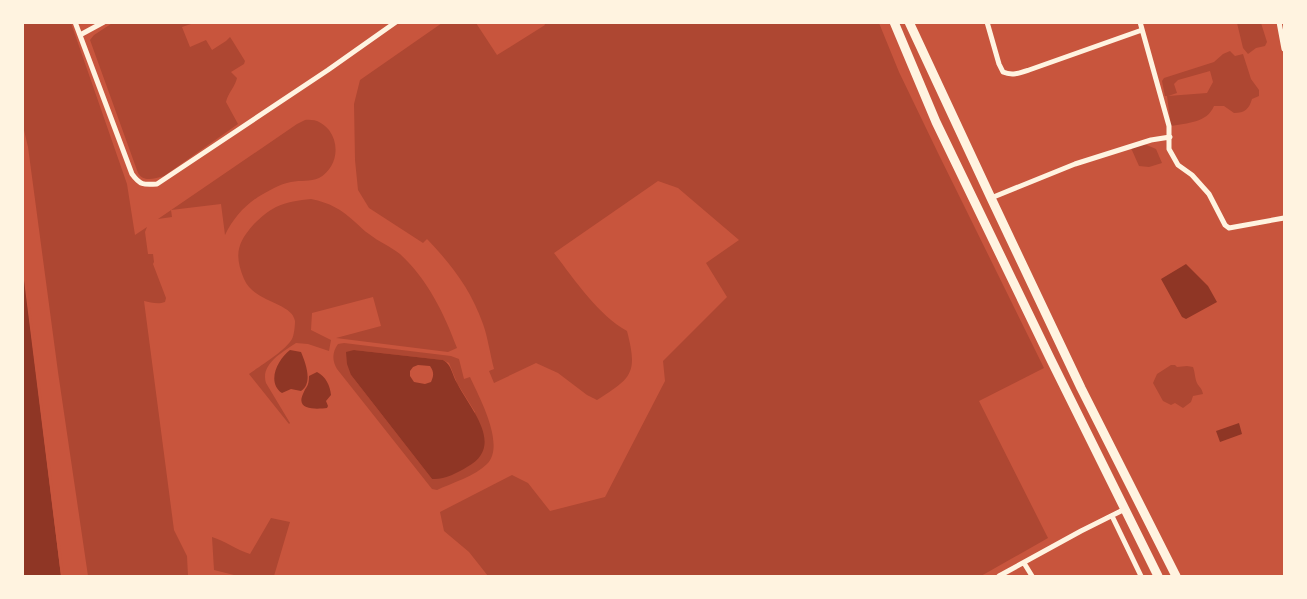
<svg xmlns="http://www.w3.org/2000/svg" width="1307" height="599" font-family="Overpass,sans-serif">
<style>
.green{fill:#ae4732;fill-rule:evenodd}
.water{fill:#8f3625;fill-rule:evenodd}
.pier{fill:#c8553d}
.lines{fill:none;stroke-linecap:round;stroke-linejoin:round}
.minor{stroke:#fff3e0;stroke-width:5}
.primary{stroke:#fff3e0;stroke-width:9}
</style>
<rect width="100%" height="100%" fill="#c8553d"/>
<path class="green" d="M 114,22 L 194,23 L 182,27 L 190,47 L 206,40 L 212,50 L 226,41 L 230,37 L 232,40 L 245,61 L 244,64 L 231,72 L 237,78 C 235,87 228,93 226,102 L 238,124 L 164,176 C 155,178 144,183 138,173 L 90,40 L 94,35 Z
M 22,23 L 71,23 L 127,184 L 135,235 L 147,227 L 145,232 L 148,254 L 153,254 L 154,262 L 153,264 L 166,298 L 165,302 C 157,305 151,302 144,301 L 174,530 L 187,556 L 188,576 L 88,576 L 58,372 L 28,147 L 23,126 Z
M 442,23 L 476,23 L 497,55 L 545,25 L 544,23 L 879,23 L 899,72 L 938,153 L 1044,368 L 979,401 L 1048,538 L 981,576 L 488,576 L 469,552 L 444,531 L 440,512 L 512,475 L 528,483 L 550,511 L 605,497 L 665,381 L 663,361 L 727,297 L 706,263 L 739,240 L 678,188 L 658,181 L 554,253 C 574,279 598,315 627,331 C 638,373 632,378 597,400 L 587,395 L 558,373 L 536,363 L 494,383 L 489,371 L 494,369 C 490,354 488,338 483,324 C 471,290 452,265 427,239 L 423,243 L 369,208 L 358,190 L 355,160 L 354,104 L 360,80 Z
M 1261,23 L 1267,42 L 1265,46 L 1256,48 L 1248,54 L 1243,48 L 1237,23 Z
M 1230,51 L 1235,56 L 1243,54 L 1251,79 L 1259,90 L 1259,96 L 1252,99 C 1249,109 1245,113 1234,113 L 1224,106 L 1214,106 C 1207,123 1187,123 1171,126 L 1167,96 L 1165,96 L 1162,81 L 1164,78 L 1214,62 L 1223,54 ZM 1210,71 L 1213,82 L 1207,93 L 1168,96 L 1177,93 L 1174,84 L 1178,80 Z
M 305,120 C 315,119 322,122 329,130 C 341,146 336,169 319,178 C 310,182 301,180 291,182 C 280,184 268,191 258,197 C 243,207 233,219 225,235 L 221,204 L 171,210 L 172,217 L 158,219 L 297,124 Z
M 1142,143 L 1156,149 L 1162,163 L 1149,167 L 1139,166 L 1131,148 Z
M 311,199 C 330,203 341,209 355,222 C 360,226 364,231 369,234 C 379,242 390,246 400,254 C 428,280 444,313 457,348 L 448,352 L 336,338 L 381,326 L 373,297 L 312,313 L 311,330 L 331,340 L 329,351 L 308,344 L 296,343 C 283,352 260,364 266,383 L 290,423 L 289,424 L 249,374 C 260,366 285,351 292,339 C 294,335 295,326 295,321 C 292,302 254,303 244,279 C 234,255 237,243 254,224 C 260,218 268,211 276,207 C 287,202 299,200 311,199 Z
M 344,343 L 451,356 L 459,359 L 464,379 L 470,377 C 479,397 506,445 487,464 C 475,476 452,483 437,490 L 432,489 L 337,369 C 332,361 332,352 338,344 ZM 354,350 L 443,360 L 449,363 L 457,383 L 475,412 L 432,479 L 351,375 Z
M 1171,365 L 1175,365 L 1177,367 L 1187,366 L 1193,367 C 1195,372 1195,379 1197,383 C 1199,387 1202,388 1203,394 L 1193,396 L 1191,402 L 1183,408 L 1175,403 L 1171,405 L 1163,401 L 1153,383 L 1157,374 Z
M 271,518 L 290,522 L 274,576 L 238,576 L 214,570 L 212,537 C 225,541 237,550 250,554 Z"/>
<path class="water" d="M 1186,264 L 1208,286 L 1217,302 L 1186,319 L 1182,317 L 1161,279 Z
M 23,267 L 61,576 L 23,576 Z
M 290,350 L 301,352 C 306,364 313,383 301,391 L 291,389 L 282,393 C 266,382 278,359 290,350 Z
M 354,350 L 443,360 C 452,365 452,375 457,383 C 470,409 506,446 467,467 C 457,473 444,480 432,479 L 351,375 L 347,364 L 346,352 ZM 418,365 L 430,366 C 434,372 434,375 431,382 L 425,384 L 414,382 L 410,376 L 410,371 L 413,367 Z
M 317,372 C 326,377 330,385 331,395 L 326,401 L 328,406 L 327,408 C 318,409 295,411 303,394 C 306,386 309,387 309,376 Z
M 1239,423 L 1242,434 L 1220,442 L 1216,431 Z"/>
<path class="pier" d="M 22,264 L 25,267 L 64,576 L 61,576 Z"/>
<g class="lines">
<path class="minor" d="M 75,22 L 132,174 C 140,185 143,185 157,184 L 328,70 L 396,22
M 987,22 L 999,64 L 1003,72 C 1012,76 1020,73 1029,70 L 1142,30
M 1140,22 L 1169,126 L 1169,149 L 1178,165 L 1192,175 L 1209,194 L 1225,225 L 1229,228 L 1284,218
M 1279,22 L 1284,49
M 80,35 L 104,22
M 991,198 L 1075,164 L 1151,140 L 1170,137
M 1112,516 L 1141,576
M 1024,563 L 1032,576
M 999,576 L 1081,531 L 1125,509"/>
<path class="primary" d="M 894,22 L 936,122 L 1050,358 L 1158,576
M 909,22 L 991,198 L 1081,388 L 1176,576"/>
</g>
<rect width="1307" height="599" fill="none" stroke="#fff3e0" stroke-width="48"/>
</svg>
